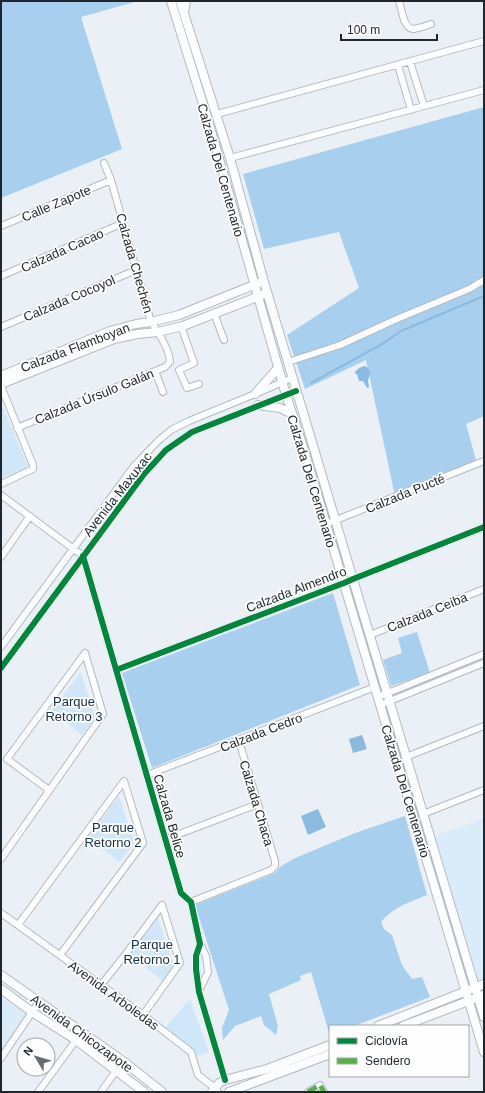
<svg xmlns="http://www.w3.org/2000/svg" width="485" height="1093" font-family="Arial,sans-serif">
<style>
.built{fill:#daebfa}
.green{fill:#d0e7fa}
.forest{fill:#a8cfee}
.water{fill:#8abadf}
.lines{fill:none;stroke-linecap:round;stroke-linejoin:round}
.stream{stroke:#8abadf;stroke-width:2}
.minor-casing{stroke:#b5bbc1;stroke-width:8}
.major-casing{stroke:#b5bbc1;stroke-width:10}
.minor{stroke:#fcfdfe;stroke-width:6}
.major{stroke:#fcfdfe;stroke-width:8}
.quiet{stroke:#55b246;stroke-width:5;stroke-dasharray:10 5;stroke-linecap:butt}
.cycleway-casing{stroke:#fdfdfd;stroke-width:8}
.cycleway{stroke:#00873e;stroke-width:6}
.labels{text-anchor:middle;stroke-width:3.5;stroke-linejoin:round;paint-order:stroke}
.street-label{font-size:13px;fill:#1f272d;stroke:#fdfdfd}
.park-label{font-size:13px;fill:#143146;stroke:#fdfdfd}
</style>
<rect width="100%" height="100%" fill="#eaf0f6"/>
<path class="built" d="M 484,818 L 484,979 L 479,981 L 435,836 Z
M 1,996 L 27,1015 L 1,1052 Z"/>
<path class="green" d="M 3,407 L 28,467 L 1,478 L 1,408 Z
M 81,672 L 95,718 L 82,735 L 51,711 Z
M 119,796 L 134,843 L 120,862 L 88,838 Z
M 158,918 L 174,966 L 163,981 L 130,955 Z
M 190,999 L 209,1052 L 198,1056 L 165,1028 Z"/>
<path class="forest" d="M 1,1 L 138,1 L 81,17 L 122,149 L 1,198 Z
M 484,107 L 484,416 L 466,424 L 476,460 L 395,496 L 366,360 L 305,389 L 287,335 L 359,288 L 339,232 L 264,249 L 243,174 Z
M 333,593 L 360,685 L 152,768 L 122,673 Z
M 417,632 L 430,673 L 391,686 L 383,660 L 402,653 L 398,638 Z
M 405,816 L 427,895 C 410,902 393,907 381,922 L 384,929 L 392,935 L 402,965 L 412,979 L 422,977 L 430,997 L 354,1026 L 330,1026 L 330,1036 L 311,972 L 300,976 L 301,980 L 269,994 L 278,1026 L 276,1035 L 264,1025 L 261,1016 L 235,1026 L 223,1040 L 222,1028 L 229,1010 L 195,905 L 275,873 L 280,867 L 293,859 L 355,833 Z"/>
<path class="water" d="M 364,366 L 367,367 L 370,372 L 368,381 L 369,387 L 367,388 L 363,381 L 359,381 L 357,374 L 354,373 L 359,368 Z
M 362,735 L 367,749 L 353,753 L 349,739 Z
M 318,809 L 326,827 L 308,835 L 301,816 Z"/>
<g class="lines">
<path class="stream" d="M 311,383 L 384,343 L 401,331 L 484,296"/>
<g class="minor-casing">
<path id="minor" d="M 399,1 C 402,9 403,29 414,29 C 419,28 426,26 431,24
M 185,13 L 187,1
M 410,62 L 424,106
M 398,65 L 411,110
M 217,114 L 484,41
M 230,158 L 484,90
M 1,226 L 111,180
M 1,276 L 123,223
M 214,313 L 224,340
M 181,326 L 194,363 L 179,370 L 187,388 L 199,384
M 1,327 L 136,270
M 288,362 L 340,345 L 399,318 L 469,289 L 484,280
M 155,371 L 163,392
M 1,386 L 33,465 L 33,469 L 1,484
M 17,428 L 165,367 L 170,362 C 169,348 159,333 151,322 L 111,180 L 104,163
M 1,495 L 83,556
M 331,522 L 484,461
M 83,556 L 181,893 L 191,902 L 200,944 L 196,956 L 196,969 L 199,992 L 225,1080
M 1,557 L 30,516
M 370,635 L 484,589
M 1,647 L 134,466 L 158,441 L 171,430 L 189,421 L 255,394 L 292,378
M 1,668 L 144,474 L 166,450 L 192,432 L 296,391
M 116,670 L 344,583 L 353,579 L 484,527
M 378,697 L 484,654
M 380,705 L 484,663
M 406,757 L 484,726
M 147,775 L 375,687
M 49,790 L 7,759 L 85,653
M 423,814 L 484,790
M 166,839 L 258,804
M 1,859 L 103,714 L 85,653
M 191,902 L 271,870 L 275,866 L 275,861 L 239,741
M 1,913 L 143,1015 L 191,1052 L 198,1075 L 215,1088 L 218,1092
M 18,925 L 124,781
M 60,955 L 143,843 L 124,781
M 101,985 L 125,955 L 162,905
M 199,991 L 208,972 L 206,956 L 200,944
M 143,1015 L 180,963 L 162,905
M 1,1058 L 39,1002
M 38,1092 L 76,1040
M 101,1092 L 123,1061
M 308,1092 L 320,1085 L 324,1092"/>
</g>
<g class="major-casing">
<path id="major" d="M 171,1 L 208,120 L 286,395 L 303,447 L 484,1052
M 180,1 L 230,158 L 264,282 L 484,1017
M 1,376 L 110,331 L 136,324 L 151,322 L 179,315 L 259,283
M 1,384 L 114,339 L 137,334 L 158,332 L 183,326 L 262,295
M 255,394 L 278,368
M 258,405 L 280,408 L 292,414
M 1,975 L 123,1061 L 162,1092
M 1,989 L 32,1012 L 76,1040 L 144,1092
M 378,1026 L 484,984
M 403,1026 L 484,995
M 212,1092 L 219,1083 L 225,1080 L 267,1069 L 330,1045
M 229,1092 L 330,1054"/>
</g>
<use href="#minor" class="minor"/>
<use href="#major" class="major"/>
<path class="quiet" d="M 308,1092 L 320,1085 L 324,1092"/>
<g class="cycleway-casing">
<path id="cycleway" d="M 83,556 L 181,893 L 191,902 L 200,944 L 196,956 L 196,969 L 199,992 L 225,1080
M 1,668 L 144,474 L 166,450 L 192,432 L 296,391
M 116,670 L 344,583 L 353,579 L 484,527"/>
</g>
<use href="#cycleway" class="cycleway"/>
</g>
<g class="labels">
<g class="street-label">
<text transform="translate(221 170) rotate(74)" y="5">Calzada Del Centenario</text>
<text transform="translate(56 203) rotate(-23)" y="5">Calle Zapote</text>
<text transform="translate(62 250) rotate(-24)" y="5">Calzada Cacao</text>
<text transform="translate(135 263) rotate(74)" y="5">Calzada Chechén</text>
<text transform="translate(69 298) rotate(-23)" y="5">Calzada Cocoyol</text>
<text transform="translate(75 347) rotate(-21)" y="5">Calzada Flamboyan</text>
<text transform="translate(94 396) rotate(-22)" y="5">Calzada Úrsulo Galán</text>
<text transform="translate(312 481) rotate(73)" y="5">Calzada Del Centenario</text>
<text transform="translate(405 493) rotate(-22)" y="5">Calzada Pucté</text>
<text transform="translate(117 494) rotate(-52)" y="5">Avenida Maxuxac</text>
<text transform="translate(296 589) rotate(-21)" y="5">Calzada Almendro</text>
<text transform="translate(427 612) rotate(-22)" y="5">Calzada Ceiba</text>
<text transform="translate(261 732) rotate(-21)" y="5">Calzada Cedro</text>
<text transform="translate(406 791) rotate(73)" y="5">Calzada Del Centenario</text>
<text transform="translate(257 803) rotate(73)" y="5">Calzada Chaca</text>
<text transform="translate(170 816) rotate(74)" y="5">Calzada Belice</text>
<text transform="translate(114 995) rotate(36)" y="5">Avenida Arboledas</text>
<text transform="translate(82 1033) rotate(36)" y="5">Avenida Chicozapote</text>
</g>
<g class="park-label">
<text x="74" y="706">Parque<tspan x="74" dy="15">Retorno 3</tspan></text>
<text x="113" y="832">Parque<tspan x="113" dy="15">Retorno 2</tspan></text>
<text x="152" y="949">Parque<tspan x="152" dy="15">Retorno 1</tspan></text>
</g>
</g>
<rect width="485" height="1093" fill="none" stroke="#1f272d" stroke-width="4"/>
<rect x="329" y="1025" width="140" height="52" fill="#fdfdfd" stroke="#a4a7aa"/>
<rect x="337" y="1038" width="20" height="6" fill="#00873e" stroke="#a4a7aa"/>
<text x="365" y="1045" font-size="12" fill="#1f272d">Ciclovía</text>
<rect x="337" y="1058" width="20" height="6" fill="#55b246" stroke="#a4a7aa"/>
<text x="365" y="1065" font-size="12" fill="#1f272d">Sendero</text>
<g transform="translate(36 1057) rotate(308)"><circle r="19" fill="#fdfdfd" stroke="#a4a7aa"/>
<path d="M0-3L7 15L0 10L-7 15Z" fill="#666d73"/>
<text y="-6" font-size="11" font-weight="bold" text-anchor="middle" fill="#1f272d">N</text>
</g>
<path d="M341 34v6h96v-6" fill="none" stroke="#1f272d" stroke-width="2"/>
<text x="347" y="34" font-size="12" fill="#1f272d" stroke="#fdfdfd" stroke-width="3" paint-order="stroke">100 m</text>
</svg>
